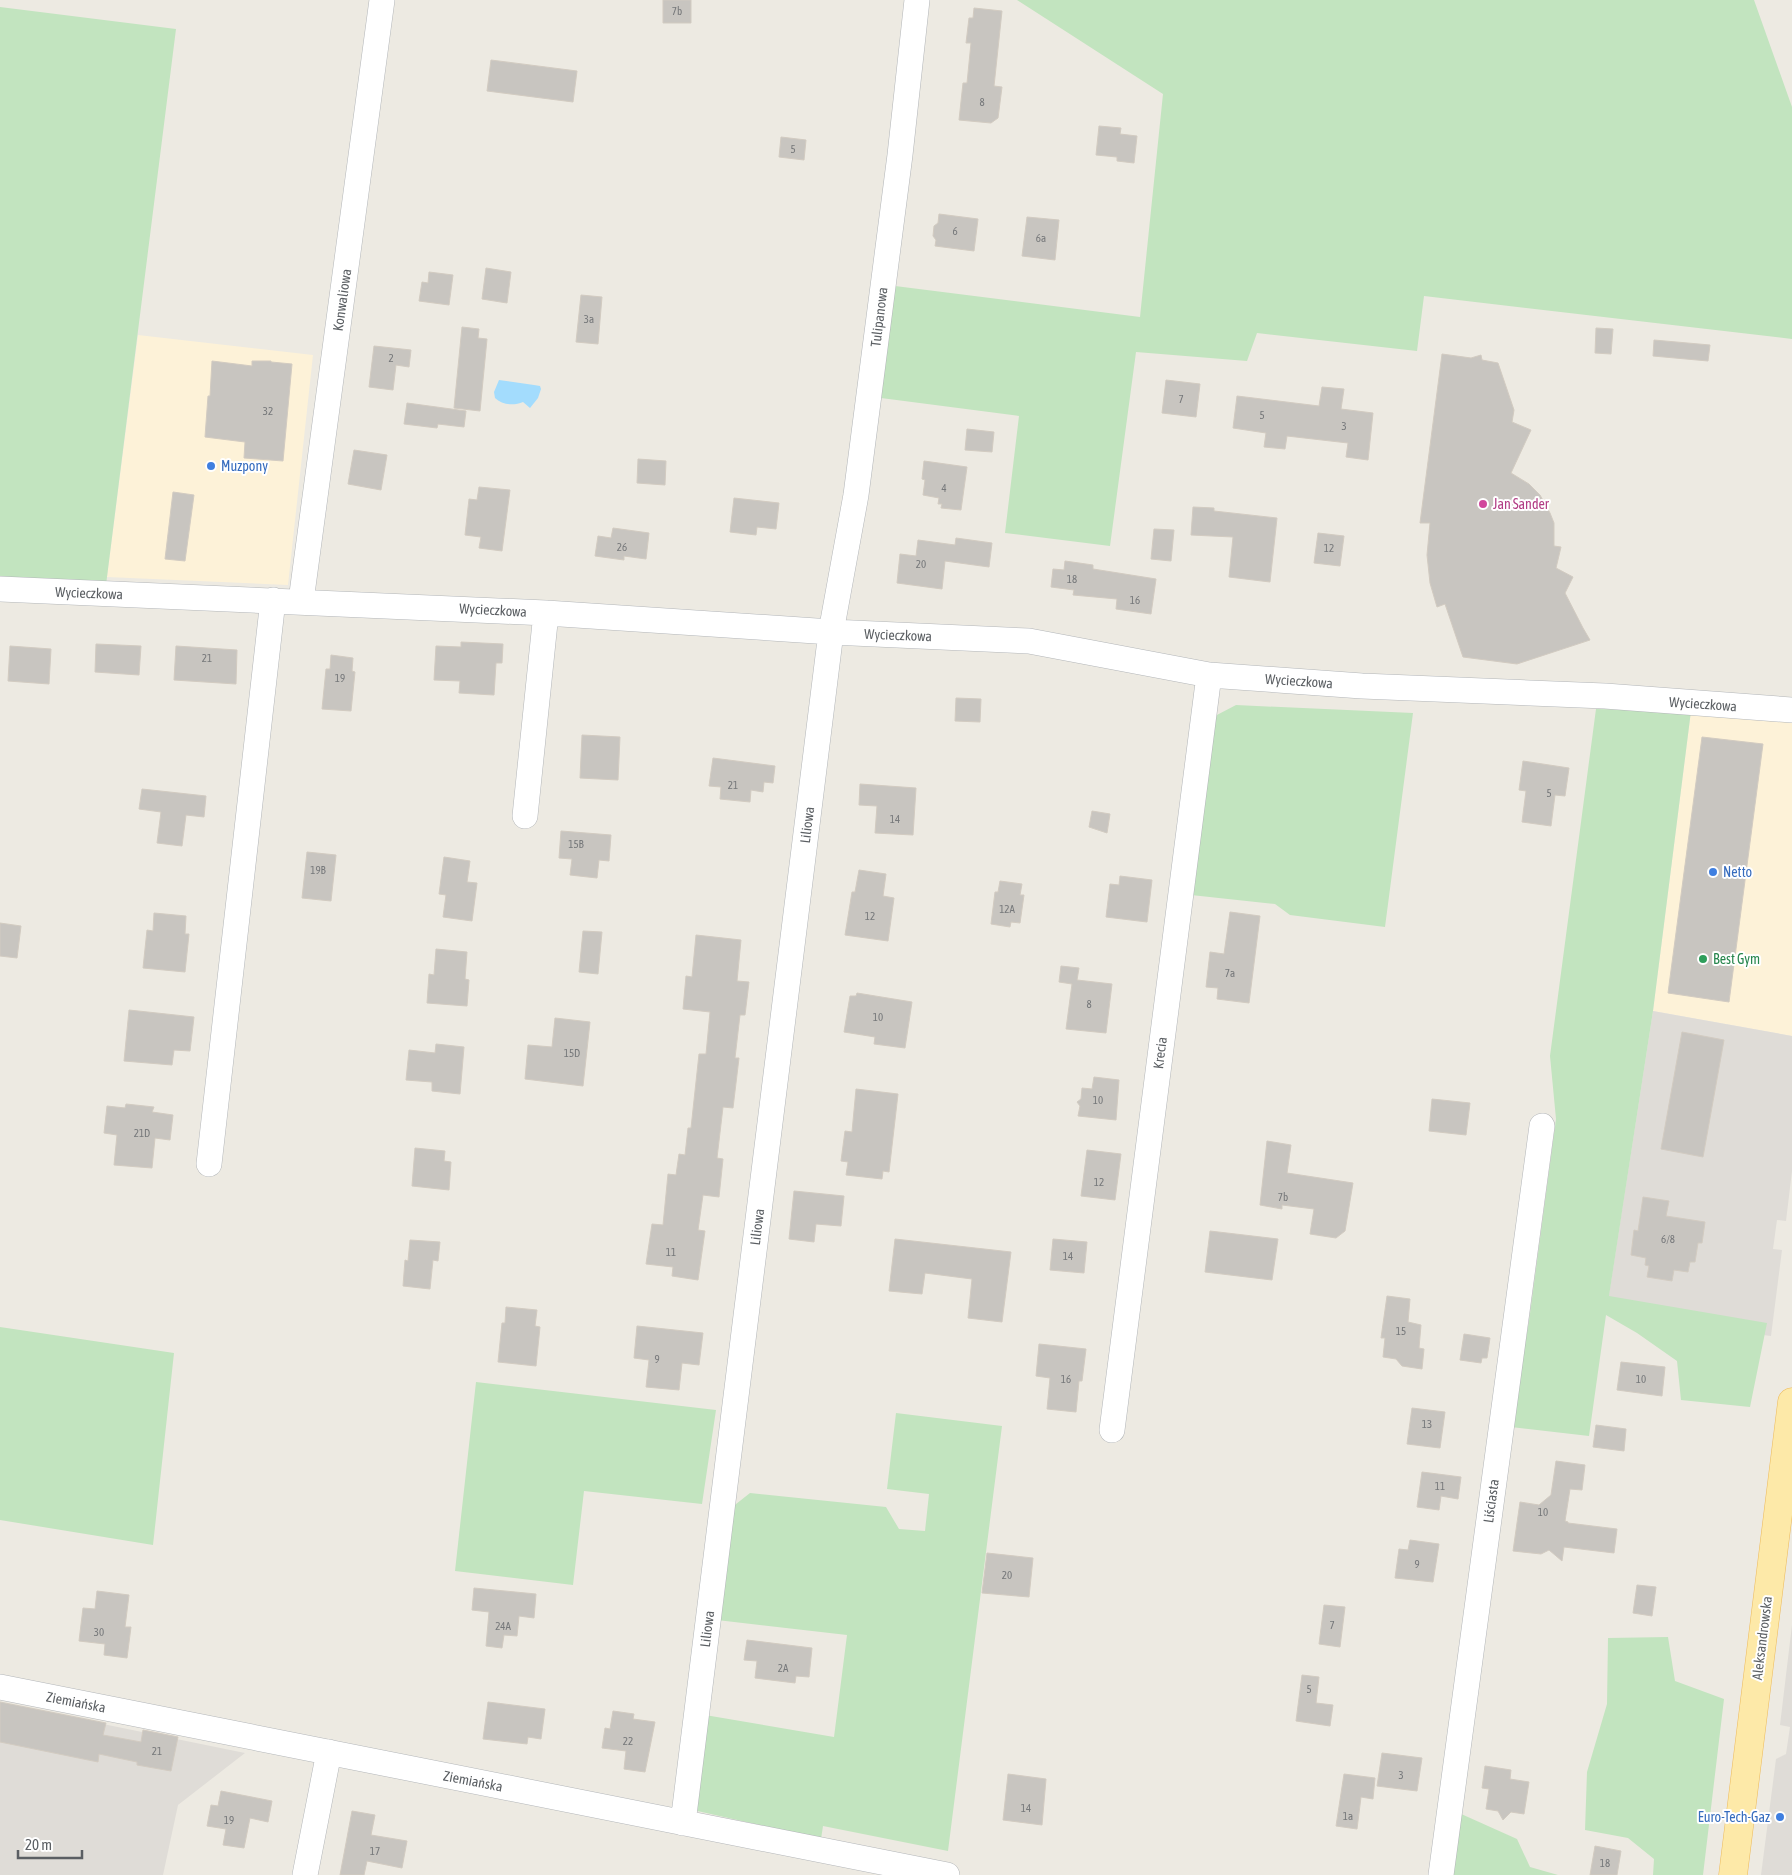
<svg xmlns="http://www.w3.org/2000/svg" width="1792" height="1875" font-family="'Asap Condensed',sans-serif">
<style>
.commercial{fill:#fdf2d8}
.industrial{fill:#dfdcd7}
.green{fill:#c2e4bf}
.water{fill:#a3dcfd}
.building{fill:#c8c5c0;stroke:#d2cbc1}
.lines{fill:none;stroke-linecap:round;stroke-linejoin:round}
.minor-casing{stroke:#b3b6b9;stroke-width:26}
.major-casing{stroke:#edba5b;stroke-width:29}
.minor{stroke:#fff;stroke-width:25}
.major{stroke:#fde9a8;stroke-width:28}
.shop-dot{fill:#3f7fe0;stroke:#fff;stroke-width:2}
.hotel-dot{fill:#d1479c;stroke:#fff;stroke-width:2}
.leisure-dot{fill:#2e9e5b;stroke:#fff;stroke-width:2}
.labels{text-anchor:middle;stroke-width:4;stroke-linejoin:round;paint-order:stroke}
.number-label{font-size:11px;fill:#76787a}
.street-label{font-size:14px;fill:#5b5f63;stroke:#fff}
.shop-label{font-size:14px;fill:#366cbe;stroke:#fff;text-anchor:start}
.hotel-label{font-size:14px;fill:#b23c85;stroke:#fff;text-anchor:start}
.leisure-label{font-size:14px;fill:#27864d;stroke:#fff;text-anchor:start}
</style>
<rect width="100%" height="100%" fill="#edeae2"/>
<path class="commercial" d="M 138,335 L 313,355 L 288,585 L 107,577 Z
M 1691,711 L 1792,722 L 1792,1036 L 1653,1011 Z"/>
<path class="industrial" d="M 1653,1011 L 1792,1036 L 1792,1171 L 1786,1221 L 1777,1220 L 1773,1249 L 1782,1250 L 1771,1336 L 1606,1314 Z
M 1792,1625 L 1792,1875 L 1761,1875 L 1776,1759 L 1786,1754 L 1790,1727 L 1780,1725 Z
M 0,1703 L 245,1753 L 178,1805 L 163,1875 L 0,1875 Z"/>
<path class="green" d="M 1017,0 L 1754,0 L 1792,107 L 1792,339 L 1424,296 L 1417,351 L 1257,333 L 1247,361 L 1136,352 L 1110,546 L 1005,533 L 1019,416 L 881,398 L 895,286 L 1140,317 L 1163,94 Z
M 0,7 L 176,29 L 106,585 L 0,578 Z
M 1236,705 L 1413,713 L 1385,927 L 1290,915 L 1275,904 L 1191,895 L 1215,716 Z
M 1596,709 L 1691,711 L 1653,1011 L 1609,1296 L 1767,1323 L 1750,1407 L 1681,1400 L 1677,1361 L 1637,1333 L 1606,1315 L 1589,1436 L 1511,1427 L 1529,1321 L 1556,1119 L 1550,1056 Z
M 0,1327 L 174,1353 L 153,1545 L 0,1520 Z
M 476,1382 L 716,1410 L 702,1504 L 584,1491 L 573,1585 L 455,1571 Z
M 896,1413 L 1002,1426 L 948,1851 L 823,1826 L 821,1839 L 693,1810 L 705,1715 L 834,1737 L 847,1635 L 717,1620 L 731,1508 L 750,1493 L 886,1507 L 899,1529 L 925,1531 L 929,1494 L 887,1489 Z
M 1668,1637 L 1675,1681 L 1724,1699 L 1703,1875 L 1653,1875 L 1654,1859 L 1628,1838 L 1585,1830 L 1587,1772 L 1607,1704 L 1608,1638 Z
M 1459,1813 L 1517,1839 L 1530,1867 L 1558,1875 L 1448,1875 Z"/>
<path class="water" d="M 499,380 L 534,385 L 540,386 L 541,389 L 538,398 L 530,408 L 523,402 C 514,406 502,405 495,398 L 494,392 Z"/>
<path class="building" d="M 663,0 L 691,0 L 691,23 L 663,23 Z
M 974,8 L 1002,11 L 994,86 L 1002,87 L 998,118 L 991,123 L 959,120 L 963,83 L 967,83 L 971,43 L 966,43 L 969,18 L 973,18 Z
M 491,60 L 577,71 L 573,102 L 487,91 Z
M 1099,126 L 1121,128 L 1120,134 L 1137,136 L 1134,163 L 1117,161 L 1117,157 L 1096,155 Z
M 781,137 L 806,140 L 804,160 L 779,157 Z
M 939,214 L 978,219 L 974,251 L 935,246 L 936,240 L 933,236 L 934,226 L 938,223 Z
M 1027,217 L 1059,220 L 1055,260 L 1022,256 Z
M 486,268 L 511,272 L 507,303 L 482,299 Z
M 429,272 L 453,275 L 449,305 L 419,301 L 422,282 L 428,283 Z
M 581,295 L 602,297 L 598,344 L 576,342 Z
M 462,327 L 479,329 L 478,338 L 487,339 L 480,411 L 454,408 Z
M 1596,328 L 1613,329 L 1611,354 L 1595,353 Z
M 1654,340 L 1710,345 L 1708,361 L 1653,356 Z
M 374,346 L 411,350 L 409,367 L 396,365 L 393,390 L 369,387 Z
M 1442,354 L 1471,358 L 1481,355 L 1482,360 L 1498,363 L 1514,410 L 1512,422 L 1531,430 L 1511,473 L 1529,484 L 1540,495 L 1550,513 L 1554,523 L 1554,546 L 1561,547 L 1556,568 L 1573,577 L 1565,593 L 1583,628 L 1590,640 L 1517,664 L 1463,657 L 1445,604 L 1437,607 L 1430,583 L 1427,555 L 1430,523 L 1420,523 Z
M 212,361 L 252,366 L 252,361 L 271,361 L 271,362 L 292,364 L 283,461 L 244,458 L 245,442 L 205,437 L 208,396 L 210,396 Z
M 1166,380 L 1200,384 L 1196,417 L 1162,413 Z
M 1322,387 L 1344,389 L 1341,409 L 1373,413 L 1368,460 L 1346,457 L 1348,443 L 1287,436 L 1285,449 L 1264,447 L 1266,433 L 1233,428 L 1237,396 L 1319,406 Z
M 407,403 L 466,411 L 464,427 L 438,424 L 437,428 L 404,424 Z
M 967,429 L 994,432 L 992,452 L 965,450 Z
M 354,450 L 387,455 L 381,490 L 348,484 Z
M 638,459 L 666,461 L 665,485 L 637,483 Z
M 924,461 L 967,467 L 961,510 L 941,508 L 942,504 L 938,504 L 939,498 L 923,495 L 925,480 L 922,479 Z
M 479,487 L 510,490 L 502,551 L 479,548 L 481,537 L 465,535 L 469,499 L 477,500 Z
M 173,492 L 194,495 L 185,561 L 165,559 Z
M 734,498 L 779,503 L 776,529 L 757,527 L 756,535 L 730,532 Z
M 1193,507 L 1214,508 L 1214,511 L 1277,518 L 1270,582 L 1229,577 L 1233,537 L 1191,535 Z
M 613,528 L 649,533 L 646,559 L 624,556 L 624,560 L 595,556 L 598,536 L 611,538 Z
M 1154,529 L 1174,530 L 1171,561 L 1151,559 Z
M 1318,533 L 1344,536 L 1340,566 L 1314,563 Z
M 956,538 L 992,543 L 989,567 L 945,561 L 942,589 L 897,583 L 900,554 L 916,556 L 918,540 L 955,545 Z
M 1065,561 L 1093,565 L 1093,569 L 1156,579 L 1151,614 L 1116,609 L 1117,599 L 1073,595 L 1074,590 L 1051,587 L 1053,569 L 1064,570 Z
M 461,642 L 503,644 L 502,663 L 496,663 L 494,695 L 459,693 L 460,681 L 434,680 L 436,646 L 461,647 Z
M 96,644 L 141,646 L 139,675 L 95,672 Z
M 10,646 L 51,649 L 49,684 L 8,681 Z
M 176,646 L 237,650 L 236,684 L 174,680 Z
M 331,655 L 353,658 L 352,671 L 355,672 L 351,711 L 322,709 L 326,669 L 330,669 Z
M 956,698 L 981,699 L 980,722 L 955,721 Z
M 582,735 L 620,737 L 618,780 L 580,778 Z
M 1702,737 L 1763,744 L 1729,1002 L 1668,993 Z
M 713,758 L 775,766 L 773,783 L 764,782 L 763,792 L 751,790 L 750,802 L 720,799 L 721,787 L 709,786 Z
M 1523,761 L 1569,768 L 1565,796 L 1555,795 L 1551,826 L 1522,822 L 1526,791 L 1519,790 Z
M 860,784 L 916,788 L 913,835 L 875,833 L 877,806 L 859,805 Z
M 142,789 L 206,796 L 204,817 L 186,815 L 182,846 L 157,843 L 161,812 L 139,809 Z
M 1092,811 L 1110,814 L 1107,833 L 1089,827 Z
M 561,831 L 611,835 L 609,861 L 599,860 L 597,878 L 570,875 L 572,859 L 559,858 Z
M 307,852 L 336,855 L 331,901 L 302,898 Z
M 444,857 L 470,861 L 467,882 L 477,883 L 472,921 L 443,917 L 446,895 L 439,894 Z
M 859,870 L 886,874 L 883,896 L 894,898 L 888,941 L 845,935 L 852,892 L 855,892 Z
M 1120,876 L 1152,880 L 1147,922 L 1106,917 L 1110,884 L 1119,885 Z
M 1000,881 L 1022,884 L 1020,895 L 1024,895 L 1020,923 L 1011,922 L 1010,927 L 991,924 L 995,892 L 998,892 Z
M 1230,912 L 1260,916 L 1249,1003 L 1217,999 L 1218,988 L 1206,987 L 1210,952 L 1224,954 Z
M 154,913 L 186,916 L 185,934 L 189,934 L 185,972 L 143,968 L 147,930 L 153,931 Z
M 0,923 L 21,926 L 17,958 L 0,956 Z
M 583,931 L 602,932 L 598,974 L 579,972 Z
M 696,935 L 741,940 L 737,981 L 749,982 L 745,1015 L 740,1015 L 735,1058 L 739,1058 L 733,1108 L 723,1107 L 717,1158 L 723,1159 L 719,1197 L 703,1195 L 698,1230 L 705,1231 L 698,1280 L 672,1276 L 673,1267 L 646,1264 L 652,1224 L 663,1225 L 668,1174 L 676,1175 L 679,1154 L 685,1155 L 688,1128 L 691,1128 L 699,1054 L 706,1054 L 710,1012 L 683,1009 L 686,976 L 692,977 Z
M 436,949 L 467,952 L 465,979 L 469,980 L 467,1006 L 427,1003 L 429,974 L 434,975 Z
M 1061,966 L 1079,968 L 1077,980 L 1112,984 L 1106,1033 L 1066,1029 L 1072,984 L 1059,982 Z
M 857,993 L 912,1002 L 905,1048 L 874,1044 L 875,1037 L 844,1032 L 850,996 L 856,996 Z
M 129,1010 L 194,1017 L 190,1051 L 174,1050 L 172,1065 L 124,1061 Z
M 555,1018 L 590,1022 L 583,1086 L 525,1079 L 528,1045 L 552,1047 Z
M 1682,1032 L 1724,1040 L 1703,1157 L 1661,1149 Z
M 436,1044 L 464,1047 L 460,1094 L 432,1091 L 432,1082 L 406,1080 L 409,1050 L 435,1053 Z
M 1094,1077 L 1119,1080 L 1116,1120 L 1078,1116 L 1080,1106 L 1077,1102 L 1081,1099 L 1082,1088 L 1092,1089 Z
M 856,1089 L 898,1094 L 889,1172 L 883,1171 L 882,1179 L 846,1175 L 848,1162 L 841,1161 L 845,1131 L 852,1132 Z
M 1432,1099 L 1470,1103 L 1466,1135 L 1429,1131 Z
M 126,1104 L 154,1107 L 152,1112 L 173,1115 L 170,1140 L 155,1138 L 152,1168 L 114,1165 L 117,1135 L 104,1133 L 107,1106 L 125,1108 Z
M 1267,1141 L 1291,1145 L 1287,1173 L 1353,1183 L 1345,1231 L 1336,1238 L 1310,1234 L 1314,1209 L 1282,1205 L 1282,1209 L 1260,1205 Z
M 415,1148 L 445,1151 L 444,1161 L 451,1162 L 449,1190 L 412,1186 Z
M 1087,1150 L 1121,1154 L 1115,1200 L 1081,1196 Z
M 794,1191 L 844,1196 L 841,1226 L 816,1224 L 814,1242 L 789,1239 Z
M 1643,1197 L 1669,1201 L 1666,1216 L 1705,1222 L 1702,1243 L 1698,1243 L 1695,1262 L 1690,1262 L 1688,1272 L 1674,1270 L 1672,1281 L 1647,1277 L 1649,1266 L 1645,1265 L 1646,1258 L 1631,1255 L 1634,1230 L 1638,1231 Z
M 1210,1231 L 1278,1239 L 1272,1280 L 1205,1272 Z
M 895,1239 L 1011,1252 L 1002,1322 L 968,1318 L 972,1279 L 925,1273 L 922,1294 L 889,1291 Z
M 1053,1239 L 1087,1242 L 1084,1273 L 1050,1270 Z
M 410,1240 L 440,1242 L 438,1261 L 433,1260 L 430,1289 L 403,1286 L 405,1260 L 408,1261 Z
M 1387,1296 L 1410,1299 L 1408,1322 L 1421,1325 L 1419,1348 L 1424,1349 L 1422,1369 L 1402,1366 L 1396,1359 L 1383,1357 L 1385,1338 L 1381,1338 Z
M 506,1307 L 537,1310 L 535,1326 L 540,1327 L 536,1366 L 498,1362 L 502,1323 L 505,1323 Z
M 637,1326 L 703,1333 L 699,1365 L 682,1363 L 679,1390 L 646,1387 L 649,1360 L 634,1358 Z
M 1464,1334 L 1490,1338 L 1487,1358 L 1482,1358 L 1481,1363 L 1460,1360 Z
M 1039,1344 L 1086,1349 L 1082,1381 L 1079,1381 L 1076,1412 L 1047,1409 L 1050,1378 L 1036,1376 Z
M 1621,1362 L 1665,1367 L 1662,1396 L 1617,1390 Z
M 1412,1408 L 1445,1412 L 1440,1448 L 1407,1444 Z
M 1596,1425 L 1626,1429 L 1624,1451 L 1593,1447 Z
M 1556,1461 L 1585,1465 L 1582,1490 L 1570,1489 L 1565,1521 L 1568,1522 L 1568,1523 L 1617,1529 L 1614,1553 L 1564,1547 L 1562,1561 L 1549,1550 L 1541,1554 L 1513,1551 L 1520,1502 L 1539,1505 L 1551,1495 Z
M 1422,1472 L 1461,1477 L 1458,1499 L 1441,1496 L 1439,1510 L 1417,1507 Z
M 1410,1540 L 1439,1544 L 1433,1582 L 1395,1578 L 1399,1549 L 1408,1550 Z
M 987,1553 L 1033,1558 L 1029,1597 L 982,1593 Z
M 1637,1585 L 1656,1587 L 1652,1616 L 1633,1613 Z
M 474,1588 L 536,1594 L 534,1618 L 519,1616 L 517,1636 L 504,1635 L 502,1648 L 486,1646 L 489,1612 L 472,1610 Z
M 97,1591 L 129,1595 L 125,1627 L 131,1627 L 127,1658 L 104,1655 L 105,1644 L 79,1641 L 83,1608 L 95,1609 Z
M 1324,1605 L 1345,1607 L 1340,1647 L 1319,1644 Z
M 747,1640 L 812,1648 L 809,1677 L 796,1676 L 795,1683 L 755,1678 L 757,1661 L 744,1660 Z
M 1302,1675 L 1319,1677 L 1316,1703 L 1333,1705 L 1330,1726 L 1296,1721 Z
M 0,1702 L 106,1723 L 103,1735 L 141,1742 L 143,1730 L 178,1737 L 171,1771 L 137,1765 L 137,1762 L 99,1754 L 98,1762 L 0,1742 Z
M 488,1702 L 545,1709 L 541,1739 L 528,1737 L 527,1744 L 483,1739 Z
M 613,1711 L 634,1714 L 633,1719 L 655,1722 L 645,1772 L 624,1769 L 626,1751 L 602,1748 L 605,1728 L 610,1729 Z
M 1382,1753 L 1422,1758 L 1417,1791 L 1377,1786 Z
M 1485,1766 L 1511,1770 L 1510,1779 L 1529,1782 L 1524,1814 L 1511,1812 L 1503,1820 L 1498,1811 L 1486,1809 L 1489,1789 L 1482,1788 Z
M 1008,1774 L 1046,1779 L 1042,1825 L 1003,1820 Z
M 1344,1774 L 1375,1778 L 1373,1799 L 1361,1797 L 1357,1829 L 1336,1826 Z
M 221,1791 L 272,1801 L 268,1822 L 250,1818 L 244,1848 L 223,1845 L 226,1829 L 207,1826 L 211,1805 L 218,1806 Z
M 352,1811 L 375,1815 L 371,1835 L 407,1841 L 402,1868 L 367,1861 L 364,1875 L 340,1875 Z
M 1595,1846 L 1621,1851 L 1617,1875 L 1590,1875 Z"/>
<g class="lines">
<g class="minor-casing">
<path id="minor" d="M 0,589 L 546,613 L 831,632 L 1029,641 L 1209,675 L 1362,686 L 1605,696 L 1792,710
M 301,601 L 382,0
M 525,816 L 546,613
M 209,1164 L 273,600
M 1112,1430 L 1209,675
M 0,1687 L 947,1875
M 683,1823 L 831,632 L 856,495 L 900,155 L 917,0
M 305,1875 L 329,1752
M 1441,1875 L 1542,1126"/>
</g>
<g class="major-casing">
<path id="major" d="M 1733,1875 L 1792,1402"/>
</g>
<use href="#minor" class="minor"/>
<use href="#major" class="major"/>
</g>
<g class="shop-dot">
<circle cx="211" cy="466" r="5"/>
<circle cx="1713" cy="872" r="5"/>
<circle cx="1780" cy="1817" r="5"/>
</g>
<circle class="hotel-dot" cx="1483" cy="504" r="5"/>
<circle class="leisure-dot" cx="1703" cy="959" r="5"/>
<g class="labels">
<g class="number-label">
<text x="677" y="15">7b</text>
<text x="982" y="106">8</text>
<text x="793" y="153">5</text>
<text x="955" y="235">6</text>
<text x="1041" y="242">6a</text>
<text x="589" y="323">3a</text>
<text x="391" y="362">2</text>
<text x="1181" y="403">7</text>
<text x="268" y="415">32</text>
<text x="1262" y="419">5</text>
<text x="1344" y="430">3</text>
<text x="944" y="492">4</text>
<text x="622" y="551">26</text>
<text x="1329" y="552">12</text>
<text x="921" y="568">20</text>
<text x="1072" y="583">18</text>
<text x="1135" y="604">16</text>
<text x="207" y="662">21</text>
<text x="340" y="682">19</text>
<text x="733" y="789">21</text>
<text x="1549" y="797">5</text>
<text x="895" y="823">14</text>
<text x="576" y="848">15B</text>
<text x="318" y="874">19B</text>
<text x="1007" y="913">12A</text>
<text x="870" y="920">12</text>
<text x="1230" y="977">7a</text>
<text x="1089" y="1008">8</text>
<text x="878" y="1021">10</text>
<text x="572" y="1057">15D</text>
<text x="1098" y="1104">10</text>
<text x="142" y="1137">21D</text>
<text x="1099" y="1186">12</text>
<text x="1283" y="1201">7b</text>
<text x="1668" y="1243">6/8</text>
<text x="671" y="1256">11</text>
<text x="1068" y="1260">14</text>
<text x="1401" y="1335">15</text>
<text x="657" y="1363">9</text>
<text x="1066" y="1383">16</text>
<text x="1641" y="1383">10</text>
<text x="1427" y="1428">13</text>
<text x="1440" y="1490">11</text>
<text x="1543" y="1516">10</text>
<text x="1417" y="1568">9</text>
<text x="1007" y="1579">20</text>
<text x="1332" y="1629">7</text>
<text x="503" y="1630">24A</text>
<text x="99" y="1636">30</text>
<text x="783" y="1672">2A</text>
<text x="1309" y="1693">5</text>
<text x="628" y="1745">22</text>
<text x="157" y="1755">21</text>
<text x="1401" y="1779">3</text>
<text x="1026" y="1812">14</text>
<text x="1348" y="1820">1a</text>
<text x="229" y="1824">19</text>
<text x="375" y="1855">17</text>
<text x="1605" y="1867">18</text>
</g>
<g class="street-label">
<text transform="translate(342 300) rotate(-82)" y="5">Konwaliowa</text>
<text transform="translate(879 317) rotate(-83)" y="5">Tulipanowa</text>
<text transform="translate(89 593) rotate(2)" y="5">Wycieczkowa</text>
<text transform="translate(493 610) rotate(3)" y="5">Wycieczkowa</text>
<text transform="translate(898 635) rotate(2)" y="5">Wycieczkowa</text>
<text transform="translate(1299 681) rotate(4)" y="5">Wycieczkowa</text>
<text transform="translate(1703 704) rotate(4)" y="5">Wycieczkowa</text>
<text transform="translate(807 825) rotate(-83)" y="5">Liliowa</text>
<text transform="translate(1160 1053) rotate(-83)" y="5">Krecia</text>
<text transform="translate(757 1227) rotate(-83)" y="5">Liliowa</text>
<text transform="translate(1491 1501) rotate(-82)" y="5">Liściasta</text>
<text transform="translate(707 1629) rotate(-83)" y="5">Liliowa</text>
<text transform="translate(1762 1638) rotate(-83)" y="5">Aleksandrowska</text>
<text transform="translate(76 1702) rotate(11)" y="5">Ziemiańska</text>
<text transform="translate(473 1781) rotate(11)" y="5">Ziemiańska</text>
</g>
<g class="shop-label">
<text x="221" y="471">Muzpony</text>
<text x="1723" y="877">Netto</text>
<text x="1770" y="1822" text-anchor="end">Euro-Tech-Gaz</text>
</g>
<g class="hotel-label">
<text x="1493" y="509">Jan Sander</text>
</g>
<g class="leisure-label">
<text x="1713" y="964">Best Gym</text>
</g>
</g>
<path d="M18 1850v8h64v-8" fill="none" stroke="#5b5f63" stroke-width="2.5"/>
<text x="25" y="1850" font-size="15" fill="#5b5f63" stroke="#ffffff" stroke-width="4" paint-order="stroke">20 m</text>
</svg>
